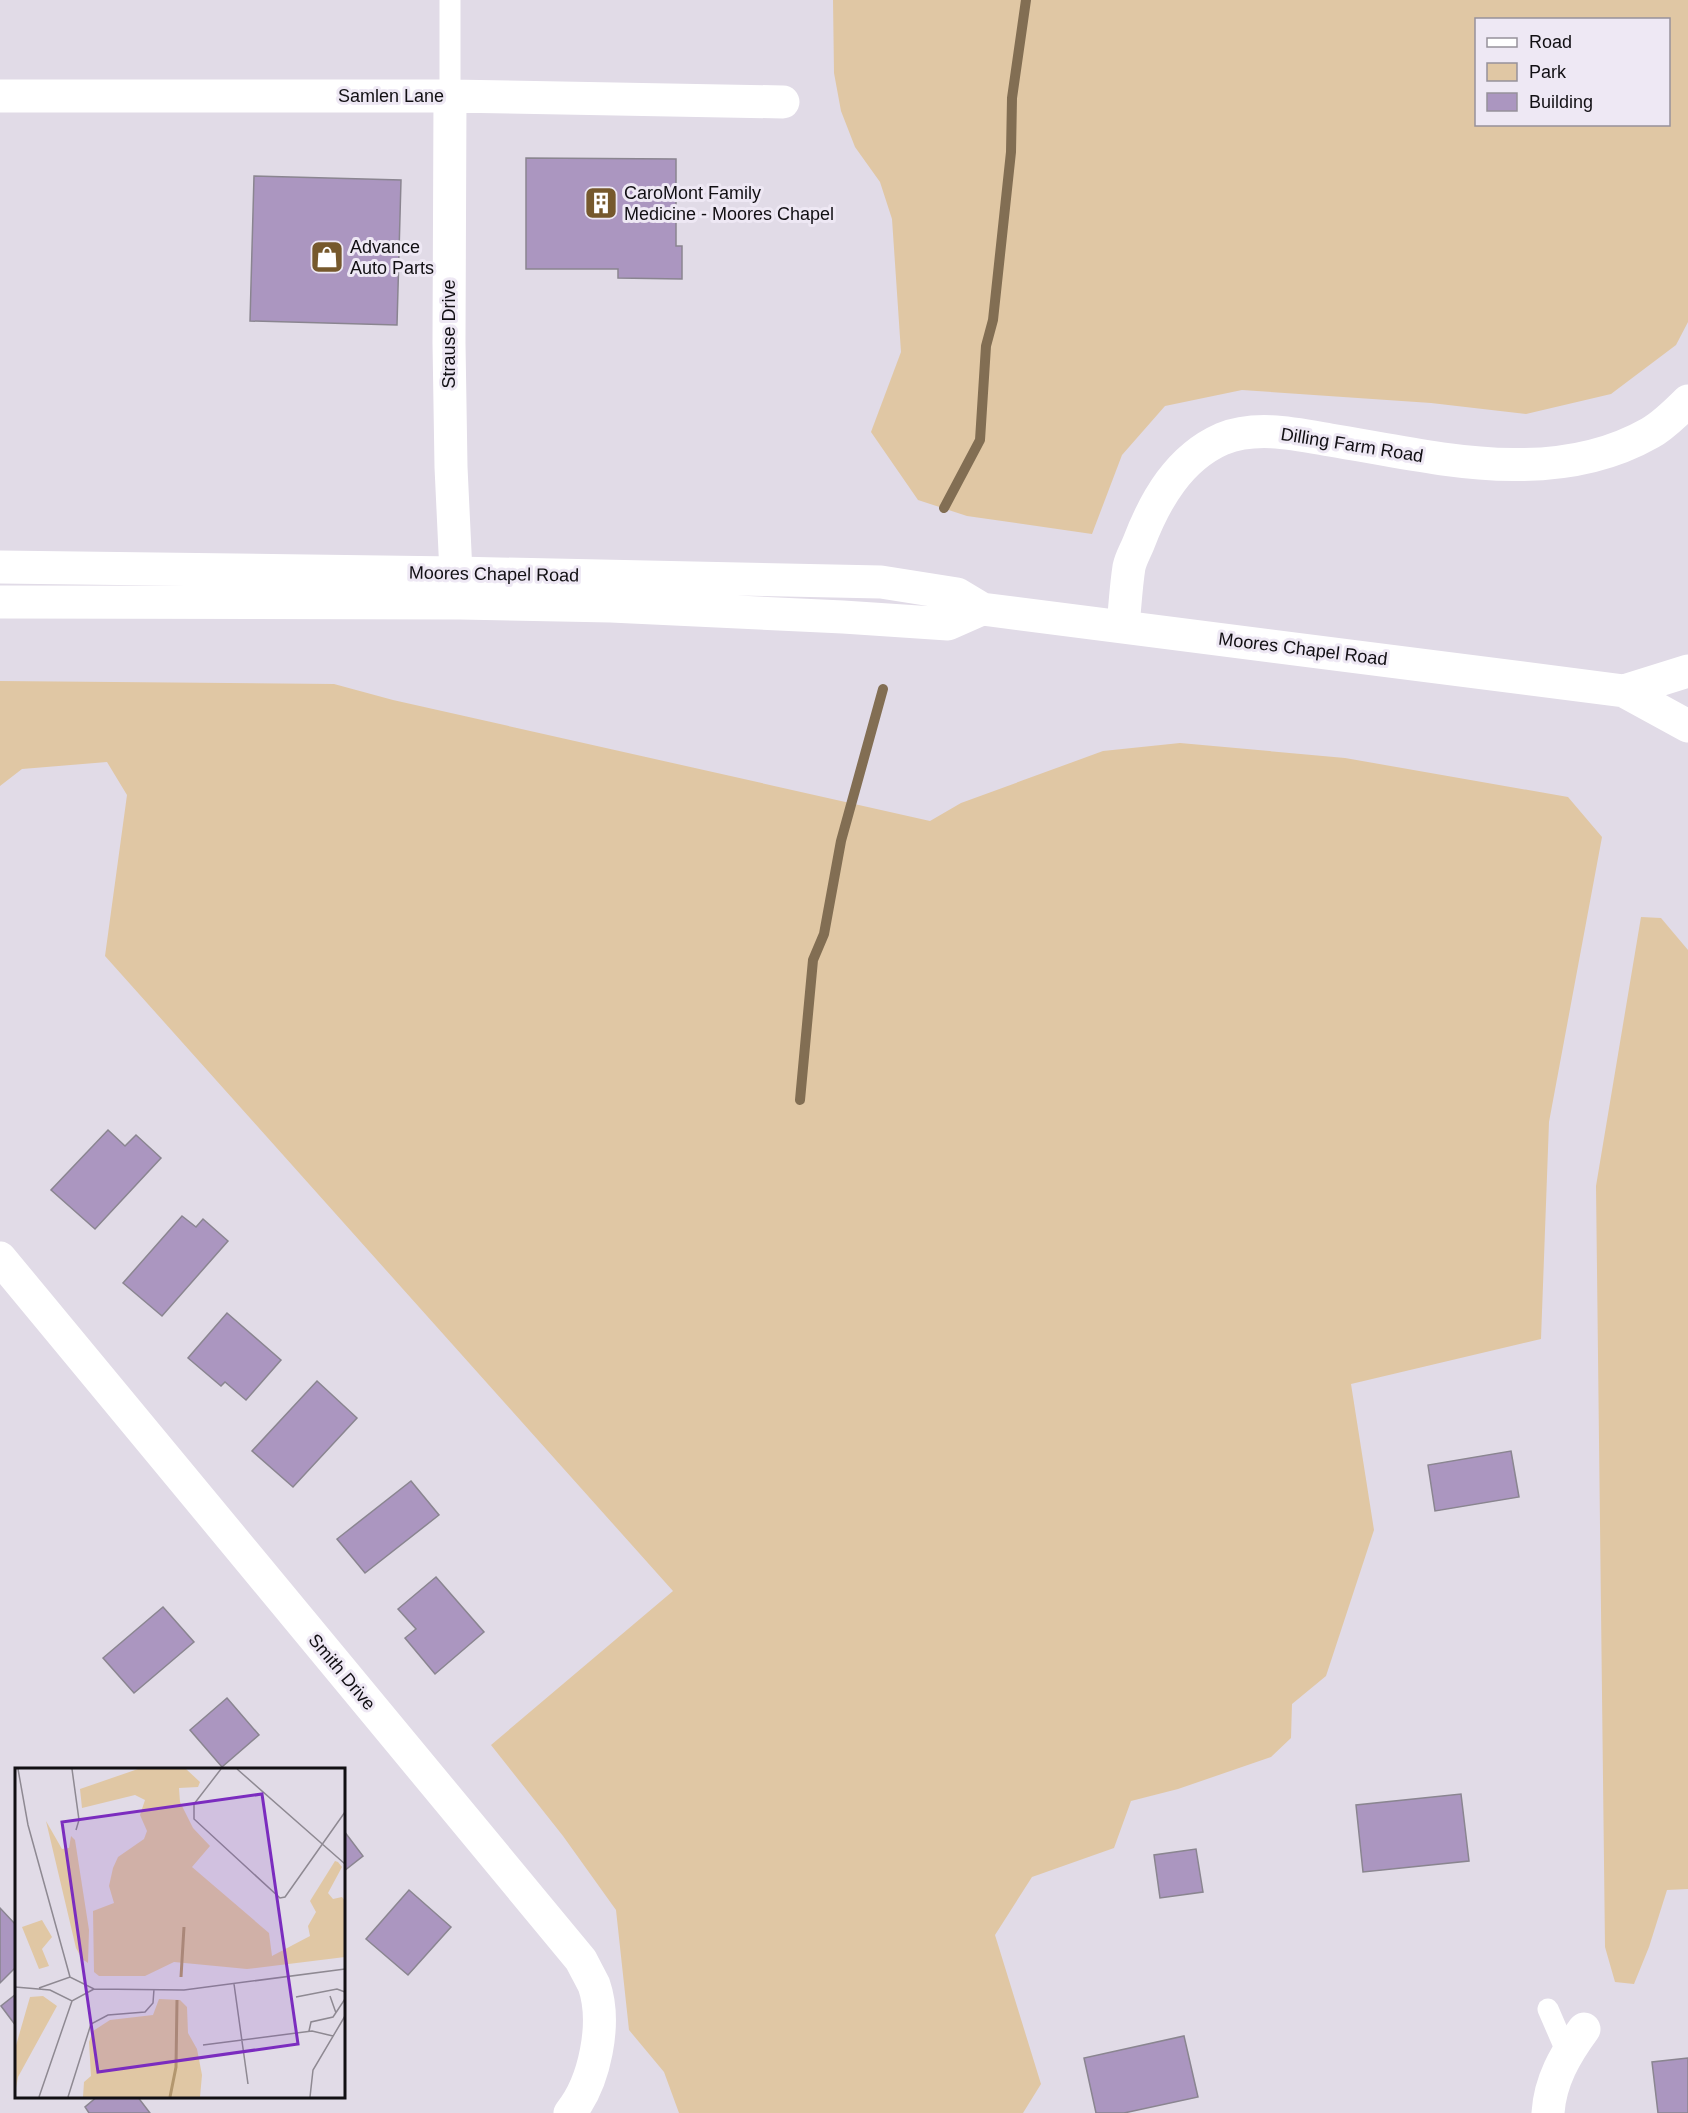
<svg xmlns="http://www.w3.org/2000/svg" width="1688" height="2113" font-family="Helvetica,sans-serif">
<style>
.green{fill:#e0c7a4;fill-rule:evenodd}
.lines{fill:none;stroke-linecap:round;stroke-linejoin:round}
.stream{stroke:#826e53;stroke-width:10}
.building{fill:#ab96c0;stroke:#8a8590;stroke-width:1.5}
.service{stroke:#fff;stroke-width:21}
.minor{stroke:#fff;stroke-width:33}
.secondary{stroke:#fff;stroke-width:33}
.labels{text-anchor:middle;stroke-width:6;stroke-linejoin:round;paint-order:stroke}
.street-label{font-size:18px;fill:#110f13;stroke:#eee8f4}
.poi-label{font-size:18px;fill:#110f13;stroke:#eee8f4;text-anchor:start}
.inset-river{fill:none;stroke:#b3976e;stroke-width:3}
.inset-road{fill:none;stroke:#8e8992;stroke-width:1.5}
.view{fill:#7b2cbf;fill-opacity:0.15;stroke:#7b2cbf;stroke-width:3}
.inset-edge{fill:none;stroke:#110f13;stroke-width:3}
</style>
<rect width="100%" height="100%" fill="#e1dbe7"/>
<path class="green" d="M 833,0 L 1688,0 L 1688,322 L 1676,345 L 1611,394 L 1526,414 L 1431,403 L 1242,390 L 1165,406 L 1122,455 L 1092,534 L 967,516 L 918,500 L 871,432 L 901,352 L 892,219 L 880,182 L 855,147 L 841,111 L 834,73 ZM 1476,20 L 1668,20 L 1668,124 L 1476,124 Z
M 0,681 L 334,684 L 393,700 L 930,821 L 961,803 L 1103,751 L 1180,743 L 1345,758 L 1568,797 L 1602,837 L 1549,1122 L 1541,1339 L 1351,1384 L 1374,1530 L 1326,1676 L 1292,1704 L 1291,1738 L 1271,1757 L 1178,1789 L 1131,1801 L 1114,1848 L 1032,1877 L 995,1935 L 1041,2084 L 1023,2113 L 679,2113 L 664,2072 L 629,2030 L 616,1910 L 563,1836 L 491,1745 L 673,1591 L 105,956 L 127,795 L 107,762 L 22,769 L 0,786 Z
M 1641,917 L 1661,918 L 1688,950 L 1688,1889 L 1667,1890 L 1649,1947 L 1634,1984 L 1615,1982 L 1605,1947 L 1596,1186 Z"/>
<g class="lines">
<path class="stream" d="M 944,508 L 980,440 L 986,346 L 993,320 L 1011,152 L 1012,98 L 1026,0
M 800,1100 L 813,960 L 824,934 L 841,841 L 883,689"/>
</g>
<path class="building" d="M 526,158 L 676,159 L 676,246 L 682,246 L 682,279 L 618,278 L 618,269 L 526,269 Z
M 254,176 L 401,180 L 397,325 L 250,321 Z
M 108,1130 L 125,1146 L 136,1135 L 161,1158 L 95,1229 L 51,1190 Z
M 182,1216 L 196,1227 L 203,1219 L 228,1241 L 162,1316 L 123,1283 Z
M 227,1313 L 281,1360 L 246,1400 L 225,1382 L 221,1386 L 188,1358 Z
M 317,1381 L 357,1418 L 293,1487 L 252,1451 Z
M 1511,1451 L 1519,1497 L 1435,1511 L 1428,1465 Z
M 411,1481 L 439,1515 L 365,1573 L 337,1539 Z
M 436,1577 L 484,1632 L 435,1674 L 405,1638 L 416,1629 L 398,1609 Z
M 163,1607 L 194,1642 L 134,1693 L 103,1658 Z
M 227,1698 L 259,1735 L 222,1767 L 190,1730 Z
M 1461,1794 L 1469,1861 L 1363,1872 L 1356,1805 Z
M 344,1831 L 363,1856 L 344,1871 Z
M 1196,1849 L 1203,1892 L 1160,1898 L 1154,1855 Z
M 409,1890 L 451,1927 L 408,1975 L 366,1939 Z
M 0,1908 L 16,1925 L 16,1967 L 0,1983 Z
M 16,1994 L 16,2026 L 1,2006 Z
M 1184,2036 L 1198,2097 L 1124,2113 L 1096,2113 L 1084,2058 Z
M 1688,2058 L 1688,2113 L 1658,2113 L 1652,2062 Z
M 98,2096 L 137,2096 L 150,2113 L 89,2113 L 85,2107 Z"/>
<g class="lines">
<path class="service" d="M 450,0 L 450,96
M 1548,2009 L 1567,2053"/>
<path class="minor" d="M 0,96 L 450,96 L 783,102
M 450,96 L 449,343 L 451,467 L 456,573
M 1123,626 C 1125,606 1126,586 1129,567 C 1131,558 1136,550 1139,542 C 1155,500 1179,458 1222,439 C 1256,425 1296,434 1330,440 C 1434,457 1552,489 1650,433 C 1663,426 1677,412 1688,401
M 0,1258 L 581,1960 C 585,1968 590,1977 594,1985 C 607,2023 595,2082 570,2113
M 1548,2113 C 1550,2081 1565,2055 1584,2029"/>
<path class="secondary" d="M 0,567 L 456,573 L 881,582 L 957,594 L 982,609 L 1624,691 L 1688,726
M 0,602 L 460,603 L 611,606 L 843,617 L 948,624 L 982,609
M 1624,691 L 1688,671"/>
</g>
<defs>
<g id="building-square" transform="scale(1.725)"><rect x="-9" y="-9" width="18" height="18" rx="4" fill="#76592d" stroke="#eee8f4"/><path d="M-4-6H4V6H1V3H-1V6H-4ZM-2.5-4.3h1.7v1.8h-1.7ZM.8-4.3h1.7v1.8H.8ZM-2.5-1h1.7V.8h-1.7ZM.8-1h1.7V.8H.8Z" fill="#fff"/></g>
<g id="shop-square" transform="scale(1.725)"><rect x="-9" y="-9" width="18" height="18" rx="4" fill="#76592d" stroke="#eee8f4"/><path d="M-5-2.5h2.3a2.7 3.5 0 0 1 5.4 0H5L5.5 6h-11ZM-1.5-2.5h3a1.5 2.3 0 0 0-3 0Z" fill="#fff"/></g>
</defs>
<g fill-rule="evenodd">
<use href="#building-square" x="601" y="203"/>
<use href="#shop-square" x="327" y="257"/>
</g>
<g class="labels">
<g class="street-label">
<text x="391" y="102">Samlen Lane</text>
<text transform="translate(449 334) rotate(-90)" y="6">Strause Drive</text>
<text transform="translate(1352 445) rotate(9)" y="6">Dilling Farm Road</text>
<text transform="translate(494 574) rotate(1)" y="6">Moores Chapel Road</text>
<text transform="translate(1303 649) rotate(7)" y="6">Moores Chapel Road</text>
<text transform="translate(342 1672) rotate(50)" y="6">Smith Drive</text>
</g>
<g class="poi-label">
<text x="624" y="199">CaroMont Family<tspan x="624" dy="21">Medicine - Moores Chapel</tspan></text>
<text x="350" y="253">Advance<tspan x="350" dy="21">Auto Parts</tspan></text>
</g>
</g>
<g transform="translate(15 1768)">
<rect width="330" height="330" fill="#e1dbe7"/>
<path d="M 123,1 L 171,1 L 185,14 L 183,19 L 164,20 L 165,34 L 178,60 L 195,78 L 177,99 L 254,165 L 257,188 L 295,168 L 293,158 L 301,144 L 295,133 L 320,93 L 323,94 L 327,99 L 313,125 L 318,131 L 327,129 L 330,133 L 330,189 L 232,201 L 159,194 L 130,208 L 84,208 L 79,204 L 78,143 L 99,135 L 94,118 L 98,100 L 103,89 L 129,71 L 132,63 L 125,47 L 130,32 L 120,27 L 67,40 L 65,21 ZM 31,53 L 47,81 L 54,80 L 56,68 L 60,72 L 74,162 L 73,195 L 67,191 L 61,180 ZM 27,152 L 37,169 L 27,181 L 34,198 L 24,201 L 7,159 ZM 28,228 L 42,238 L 3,309 L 0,325 L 0,281 L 15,229 ZM 144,231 L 165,232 L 172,239 L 173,265 L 182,281 L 187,307 L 185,329 L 68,329 L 69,314 L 76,308 L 74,274 L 78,263 L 95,252 L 138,247 Z" fill="#e0c7a4"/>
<path class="inset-river" d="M 166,209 L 169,159M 155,329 L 161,299 L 162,232"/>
<path class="inset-road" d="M 3,1 L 13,57 L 55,209M 57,1 L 64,52 L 61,62M 206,1 L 179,36 L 179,51 L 265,130 L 270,129 L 330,44M 222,1 L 330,96M 219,216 L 233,316M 0,219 L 35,222 L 57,233 L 79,221M 24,220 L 55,209 L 79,221 L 169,222 L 330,201M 315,228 L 321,245M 281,229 L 322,221 L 330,224M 294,263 L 296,254 L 318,249 L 330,231M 188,277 L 297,263 L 318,268M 24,329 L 57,233M 53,329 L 76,256 L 93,247 L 130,244 L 138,235 L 139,221M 295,329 L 298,302 L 330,248"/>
<path class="view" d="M 247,26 L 283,276 L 83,304 L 47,54 Z"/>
<rect width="330" height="330" class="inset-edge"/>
</g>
<rect x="1475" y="18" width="195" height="108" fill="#eee8f4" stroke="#96919a" stroke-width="1.5"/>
<rect x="1487" y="38" width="30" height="9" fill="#ffffff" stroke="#96919a" stroke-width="1.5"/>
<text x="1529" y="48" font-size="18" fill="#110f13">Road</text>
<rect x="1487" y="63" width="30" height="18" fill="#e0c7a4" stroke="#96919a" stroke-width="1.5"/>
<text x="1529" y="78" font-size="18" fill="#110f13">Park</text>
<rect x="1487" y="93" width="30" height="18" fill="#ab96c0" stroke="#96919a" stroke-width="1.5"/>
<text x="1529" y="108" font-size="18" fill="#110f13">Building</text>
</svg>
